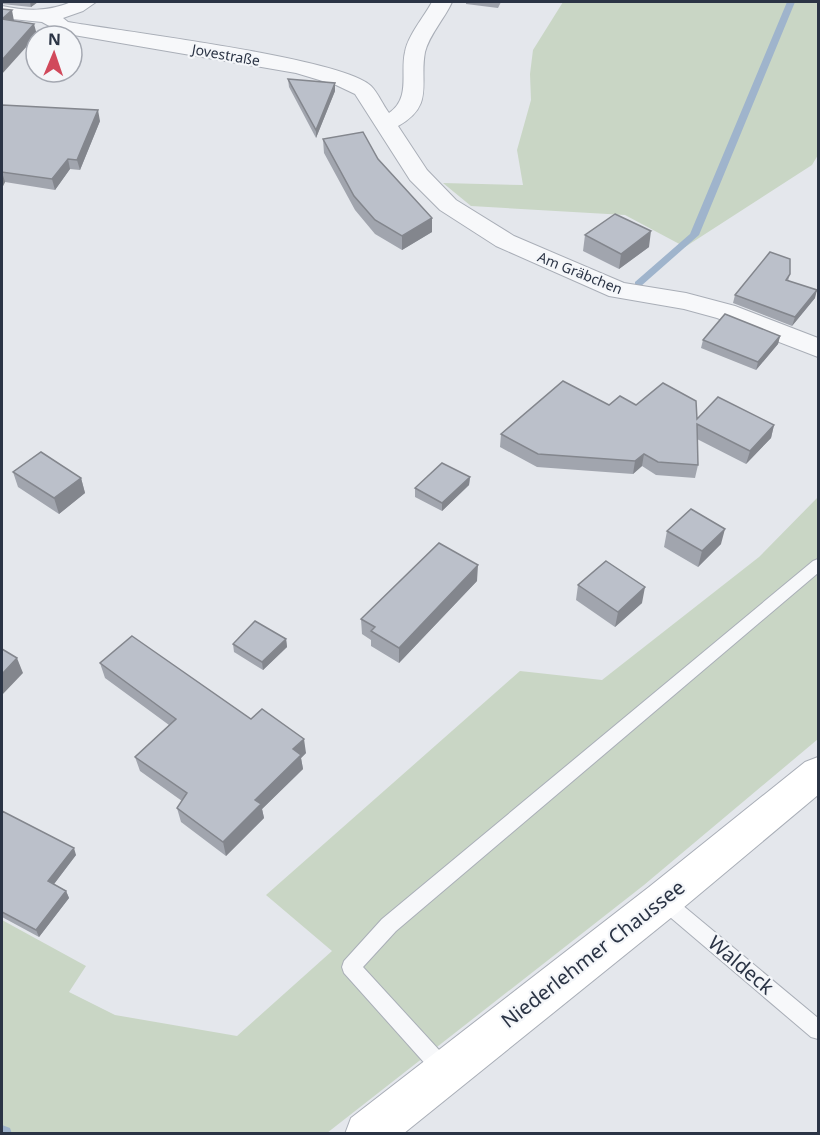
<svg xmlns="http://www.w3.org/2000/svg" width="820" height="1135" font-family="'Noto Sans',sans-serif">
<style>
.green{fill:#c9d6c5}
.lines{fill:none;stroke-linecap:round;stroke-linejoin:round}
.stream{fill:#9fb4cc;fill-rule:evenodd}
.service-casing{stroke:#a9aeb7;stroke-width:2}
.minor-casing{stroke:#a9aeb7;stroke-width:2}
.secondary-casing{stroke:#a9aeb7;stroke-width:2}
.service{fill:#f7f8fa;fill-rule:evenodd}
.minor{fill:#f7f8fa;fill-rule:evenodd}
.secondary{fill:#fff;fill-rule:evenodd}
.wall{fill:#a1a5ae}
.shaded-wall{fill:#83868d}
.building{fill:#bbc0ca;stroke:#83868d;stroke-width:1.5}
.labels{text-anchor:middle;stroke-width:4.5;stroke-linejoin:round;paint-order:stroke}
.far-street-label{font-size:14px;fill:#2b3445;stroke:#f4f6f9}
.near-street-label{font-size:20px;fill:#2b3445;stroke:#f4f6f9}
</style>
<rect width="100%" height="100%" fill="#e4e7ec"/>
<path class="green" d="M 563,2 L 818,2 L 818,155 L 812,165 L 685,247 L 625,215 L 471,206 L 443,183 L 523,185 L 517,150 L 531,100 L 530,74 L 533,50 Z
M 818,497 L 818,739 L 644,885 L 327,1133 L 2,1133 L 2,920 L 86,966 L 69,992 L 115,1015 L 237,1036 L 332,951 L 266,895 L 520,671 L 602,680 L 759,557 Z"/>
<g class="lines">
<path class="stream" d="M 787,2 L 795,2 L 699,235 L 641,286 L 635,286 L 635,282 L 690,234 Z
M 2,1125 L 10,1128 L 12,1134 L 2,1134 Z"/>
<g class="service-casing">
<path id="service" d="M 818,559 L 818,573 L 396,931 L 363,967 L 451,1063 L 454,1070 L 451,1077 L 444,1080 L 437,1077 L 344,973 L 342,967 L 344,961 L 382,919 L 813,561 Z
M 663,892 L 669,894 L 818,1018 L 818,1039 L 811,1037 L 657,906 L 654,900 L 657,894 Z"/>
</g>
<g class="minor-casing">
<path id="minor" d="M 71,2 L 96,2 L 83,11 L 63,18 L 68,22 C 119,31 343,58 371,86 C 378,93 383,105 389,113 C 411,98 400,73 405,52 C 408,35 424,17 432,2 L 452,2 C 445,18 429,35 425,52 C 419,83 435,106 398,126 L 427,170 L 456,200 L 514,236 L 624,283 L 686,293 L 735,306 L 818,338 L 818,357 L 717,318 L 684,309 L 609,296 L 496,246 L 440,210 L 410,180 L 355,94 L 336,85 L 296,73 L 62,33 L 42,22 L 2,18 L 2,6 C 26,11 48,12 71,2 Z"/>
</g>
<g class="secondary-casing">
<path id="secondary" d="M 818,757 L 818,795 L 677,913 L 403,1134 L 345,1134 L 351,1118 L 649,887 L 805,762 Z"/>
</g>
<use href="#service" class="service"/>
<use href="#minor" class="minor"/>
<use href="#secondary" class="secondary"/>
</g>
<path class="wall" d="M 2,2 L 38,2 L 31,7 L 2,4 Z
M 466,2 L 501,2 L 498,8 L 466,4 Z
M 288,79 L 335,91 L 316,138 L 289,87 Z
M 2,105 L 100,121 L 80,170 L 70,169 L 55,190 L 5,182 L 2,188 Z
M 323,139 L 378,159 L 432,218 L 432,232 L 402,250 L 375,234 L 355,210 L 324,153 Z
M 585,235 L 649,247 L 619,269 L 583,251 Z
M 790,274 L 788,281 L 815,298 L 792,326 L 733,303 L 735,295 Z
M 780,336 L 778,344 L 756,370 L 701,348 L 703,340 Z
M 609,405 L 636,405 L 697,419 L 774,425 L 771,438 L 746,464 L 697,439 L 698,465 L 695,478 L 656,475 L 642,466 L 633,474 L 537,467 L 500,447 L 501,434 Z
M 13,472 L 81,478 L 85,493 L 59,514 L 18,487 Z
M 470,477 L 469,485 L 442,511 L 415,497 L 415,488 Z
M 667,531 L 721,544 L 698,567 L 664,547 Z
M 477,581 L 399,663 L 371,646 L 371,640 L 362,634 L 361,619 Z
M 578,585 L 642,603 L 615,627 L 576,600 Z
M 286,639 L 287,647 L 263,670 L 234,652 L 233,644 Z
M 100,663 L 251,719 L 306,753 L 301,758 L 303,769 L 262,809 L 264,818 L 226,856 L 181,822 L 177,808 L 182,801 L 140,771 L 135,757 L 169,725 L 105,678 Z
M 2,811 L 76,855 L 54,884 L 66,891 L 69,898 L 39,937 L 2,917 Z"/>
<path class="shaded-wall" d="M 30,2 L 38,2 L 31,7 Z
M 12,10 L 14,21 L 2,19 Z
M 34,24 L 37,35 L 2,74 L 2,60 Z
M 335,83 L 335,91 L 316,138 L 316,130 Z
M 98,110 L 100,121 L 80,170 L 77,160 Z
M 68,159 L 70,169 L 55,190 L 52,179 Z
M 2,172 L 5,182 L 2,188 Z
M 432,218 L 432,232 L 402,250 L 402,236 Z
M 651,231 L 649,247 L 619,269 L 621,254 Z
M 817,290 L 815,298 L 792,326 L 795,317 Z
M 780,336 L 778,344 L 756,370 L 758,362 Z
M 774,425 L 771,438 L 746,464 L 750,451 Z
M 644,454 L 642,466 L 633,474 L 635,461 Z
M 470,477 L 469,485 L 442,511 L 442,503 Z
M 81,478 L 85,493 L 59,514 L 54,498 Z
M 725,529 L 721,544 L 698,567 L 702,551 Z
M 478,565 L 477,581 L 399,663 L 399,648 Z
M 645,587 L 642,603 L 615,627 L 618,612 Z
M 286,639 L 287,647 L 263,670 L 262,662 Z
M 17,658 L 23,673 L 2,695 L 2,674 Z
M 304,739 L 306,753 L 301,758 L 303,769 L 262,809 L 264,818 L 226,856 L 223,842 L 293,749 Z
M 74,848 L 76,855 L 51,888 L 48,881 Z
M 66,891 L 69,898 L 39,937 L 36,930 Z"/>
<path class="building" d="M 2,9 L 12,10 L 2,19 Z
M 2,19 L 34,24 L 2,60 Z
M 288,79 L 335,83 L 316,130 Z
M 2,105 L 98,110 L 77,160 L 68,159 L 52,179 L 2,172 L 2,173 Z
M 363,132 L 378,159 L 432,218 L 402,236 L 375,220 L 354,196 L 323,139 Z
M 615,214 L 651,231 L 621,254 L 585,235 Z
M 770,252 L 790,259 L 790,274 L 786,280 L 817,290 L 795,317 L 735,295 Z
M 725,314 L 780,336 L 758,362 L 703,340 Z
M 563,381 L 609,405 L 620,396 L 636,405 L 663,383 L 696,401 L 697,419 L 718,397 L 774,425 L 750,451 L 697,424 L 698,465 L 658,462 L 644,454 L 635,461 L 538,454 L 501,434 Z
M 41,452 L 81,478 L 54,498 L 13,472 Z
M 442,463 L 470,477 L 442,503 L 415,488 Z
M 691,509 L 725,529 L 702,551 L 667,531 Z
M 439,543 L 478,565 L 399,648 L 371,631 L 375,627 L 361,619 Z
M 606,561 L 645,587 L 618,612 L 578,585 Z
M 255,621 L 286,639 L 262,662 L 233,644 Z
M 132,636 L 251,719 L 262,709 L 304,739 L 293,749 L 301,755 L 255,800 L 261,804 L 223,842 L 177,808 L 187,793 L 135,757 L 176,719 L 100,663 Z
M 2,649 L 17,658 L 2,674 Z
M 2,811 L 74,848 L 48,881 L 66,891 L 36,930 L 2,912 Z"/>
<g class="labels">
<g class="far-street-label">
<text transform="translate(226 55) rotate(10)" y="5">Jovestraße</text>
<text transform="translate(580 273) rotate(22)" y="5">Am Gräbchen</text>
</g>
<g class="near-street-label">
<text transform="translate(593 954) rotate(-38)" y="7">Niederlehmer Chaussee</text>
<text transform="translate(741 965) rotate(40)" y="7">Waldeck</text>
</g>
</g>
<rect width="820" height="1135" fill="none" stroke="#2b3445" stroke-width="6"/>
<g transform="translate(54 54) rotate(2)"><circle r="28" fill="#f4f6f9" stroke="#a4a8b1" stroke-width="1.5"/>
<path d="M0-4.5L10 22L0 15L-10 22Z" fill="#d1495b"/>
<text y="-9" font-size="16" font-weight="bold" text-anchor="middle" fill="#2b3445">N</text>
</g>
</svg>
